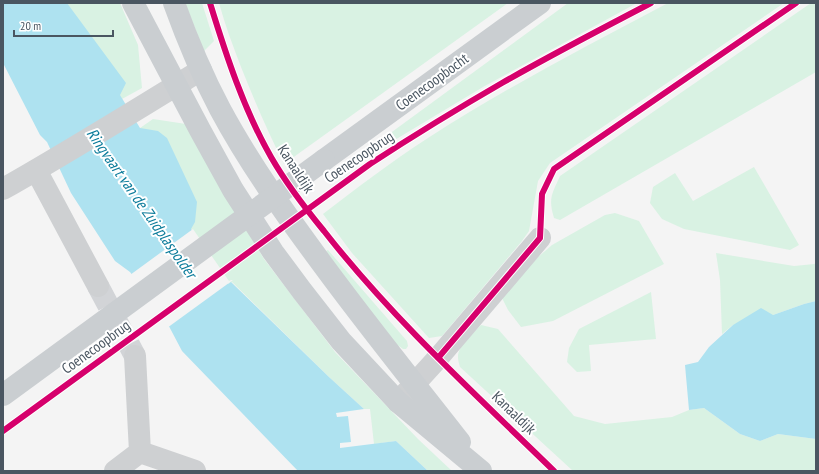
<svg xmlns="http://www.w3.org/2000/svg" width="819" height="474" font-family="'PT Sans Narrow',sans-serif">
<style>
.green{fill:#d9f2e3}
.water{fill:#aee2f0}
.pier{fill:#f4f4f4}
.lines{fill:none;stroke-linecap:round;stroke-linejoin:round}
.minor-tunnel{stroke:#d2d4d7;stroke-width:22;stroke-dasharray:22 11;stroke-linecap:butt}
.minor{stroke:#ced0d2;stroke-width:22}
.major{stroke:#caced1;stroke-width:22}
.major-bridge{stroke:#caced1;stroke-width:22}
.cycleway-casing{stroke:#fff;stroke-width:8}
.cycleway{stroke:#d6006c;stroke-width:6}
.labels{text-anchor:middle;stroke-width:4;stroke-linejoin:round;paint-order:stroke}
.street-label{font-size:15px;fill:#4a5661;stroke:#fff}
.water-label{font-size:16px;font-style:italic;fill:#0c7c9b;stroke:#fff}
</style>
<rect width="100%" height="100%" fill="#f4f4f4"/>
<path class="green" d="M 67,3 L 120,3 L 138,45 L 142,88 L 122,99 Z
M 185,3 L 202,3 L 214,41 L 204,51 Z
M 219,3 L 508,3 L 284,164 C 268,132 254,100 241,67 C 233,46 225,25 219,3 Z
M 568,3 L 637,3 L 483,87 L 358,162 L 355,159 Z
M 668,3 L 784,3 L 550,163 L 538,181 L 529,231 L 522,241 L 442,336 L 429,338 L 352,253 L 323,214 C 357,188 391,162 428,138 C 505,88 587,46 668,3 Z
M 811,3 L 816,3 L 816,72 L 560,220 L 554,218 C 548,198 552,194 560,176 Z
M 153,119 L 186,124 L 230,203 L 264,259 L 335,352 L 418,439 L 452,471 L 428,471 L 396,441 L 374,444 L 370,409 L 364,409 L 329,377 L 232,282 L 228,284 L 191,229 L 140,128 Z
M 754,167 L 799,245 L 790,250 L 684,229 L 662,219 L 650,203 L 653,187 L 675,173 L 693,201 Z
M 615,213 L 639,221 L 664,264 L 553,321 L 521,327 L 508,310 L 502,298 L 522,271 L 552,245 L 605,215 Z
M 328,250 L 400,333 L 407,341 L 408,346 L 406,349 L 403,349 L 396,344 L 379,324 L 326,251 Z
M 716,253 L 794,266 L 814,264 L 816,263 L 816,301 L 804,304 L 773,315 L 733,325 L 722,334 L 720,280 Z
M 651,292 L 656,339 L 589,345 L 591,371 L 577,372 L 567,362 L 569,348 L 579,329 Z
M 481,325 L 498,329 L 574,416 L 605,424 L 672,417 L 689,410 L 704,408 L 740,434 L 760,441 L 778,434 L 816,439 L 816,471 L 573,471 L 460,367 C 459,364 458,360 458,357 C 458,345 473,333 481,325 Z"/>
<path class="water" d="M 3,3 L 67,3 L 126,83 L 120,95 L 140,128 L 158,131 L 167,138 L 197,202 L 195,222 L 191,229 L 228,284 L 231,282 L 329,377 L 364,409 L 336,413 L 337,417 L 348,416 L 351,442 L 340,443 L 340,448 L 396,441 L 428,471 L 298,471 L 182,351 L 162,313 L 130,272 L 115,261 L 71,193 L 47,142 L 40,135 L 3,63 Z
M 816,301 L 816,439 L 778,434 L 760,441 L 740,434 L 704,408 L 689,410 L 685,365 L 698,362 L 709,347 L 733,325 L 761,308 L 773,315 L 804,304 Z"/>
<path class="pier" d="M 193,229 L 229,281 L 231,280 L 233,280 L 167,328 L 160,314 L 130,275 Z"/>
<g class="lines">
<path class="minor-tunnel" d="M 98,286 L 135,356"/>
<path class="minor" d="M 36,170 L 98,286
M 3,189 C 70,151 136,110 201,70
M 398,402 L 438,358 L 540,238
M 140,452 L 195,471
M 115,471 L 140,452 L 135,356"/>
<path class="major" d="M 133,3 L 200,130 L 233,190 L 273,252 L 302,291 L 341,341 L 398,402 L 481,471
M 174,3 C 187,39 202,75 220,109 C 249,163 286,215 323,265 C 367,325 414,383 460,442
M 324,160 L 540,3"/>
<path class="major-bridge" d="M 3,395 L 324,160"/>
<g class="cycleway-casing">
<path id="cycleway" d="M 210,3 C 226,55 244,110 271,157 C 286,183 305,208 324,231 C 392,318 475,394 554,471
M 438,358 L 540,238 L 542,194 L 554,169 L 796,3
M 3,431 L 370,164 C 413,136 457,109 502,83 C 551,55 601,29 651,3"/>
</g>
<use href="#cycleway" class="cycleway"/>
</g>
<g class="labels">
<g class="street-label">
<text transform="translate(432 82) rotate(-36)" y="5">Coenecoopbocht</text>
<text transform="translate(359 157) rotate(-34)" y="5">Coenecoopbrug</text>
<text transform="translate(296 169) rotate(57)" y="5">Kanaaldijk</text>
<text transform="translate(96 347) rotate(-36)" y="5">Coenecoopbrug</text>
<text transform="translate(514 413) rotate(44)" y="5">Kanaaldijk</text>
</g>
<g class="water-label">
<text transform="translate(142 203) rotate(55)" y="6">Ringvaart van de Zuidplaspolder</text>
</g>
</g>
<rect width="819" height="474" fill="none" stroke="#4a5661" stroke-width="8"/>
<path d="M14 30v6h99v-6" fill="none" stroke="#4a5661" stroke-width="2"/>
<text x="20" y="30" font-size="12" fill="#4a5661" stroke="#ffffff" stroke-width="3" paint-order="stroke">20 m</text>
</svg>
